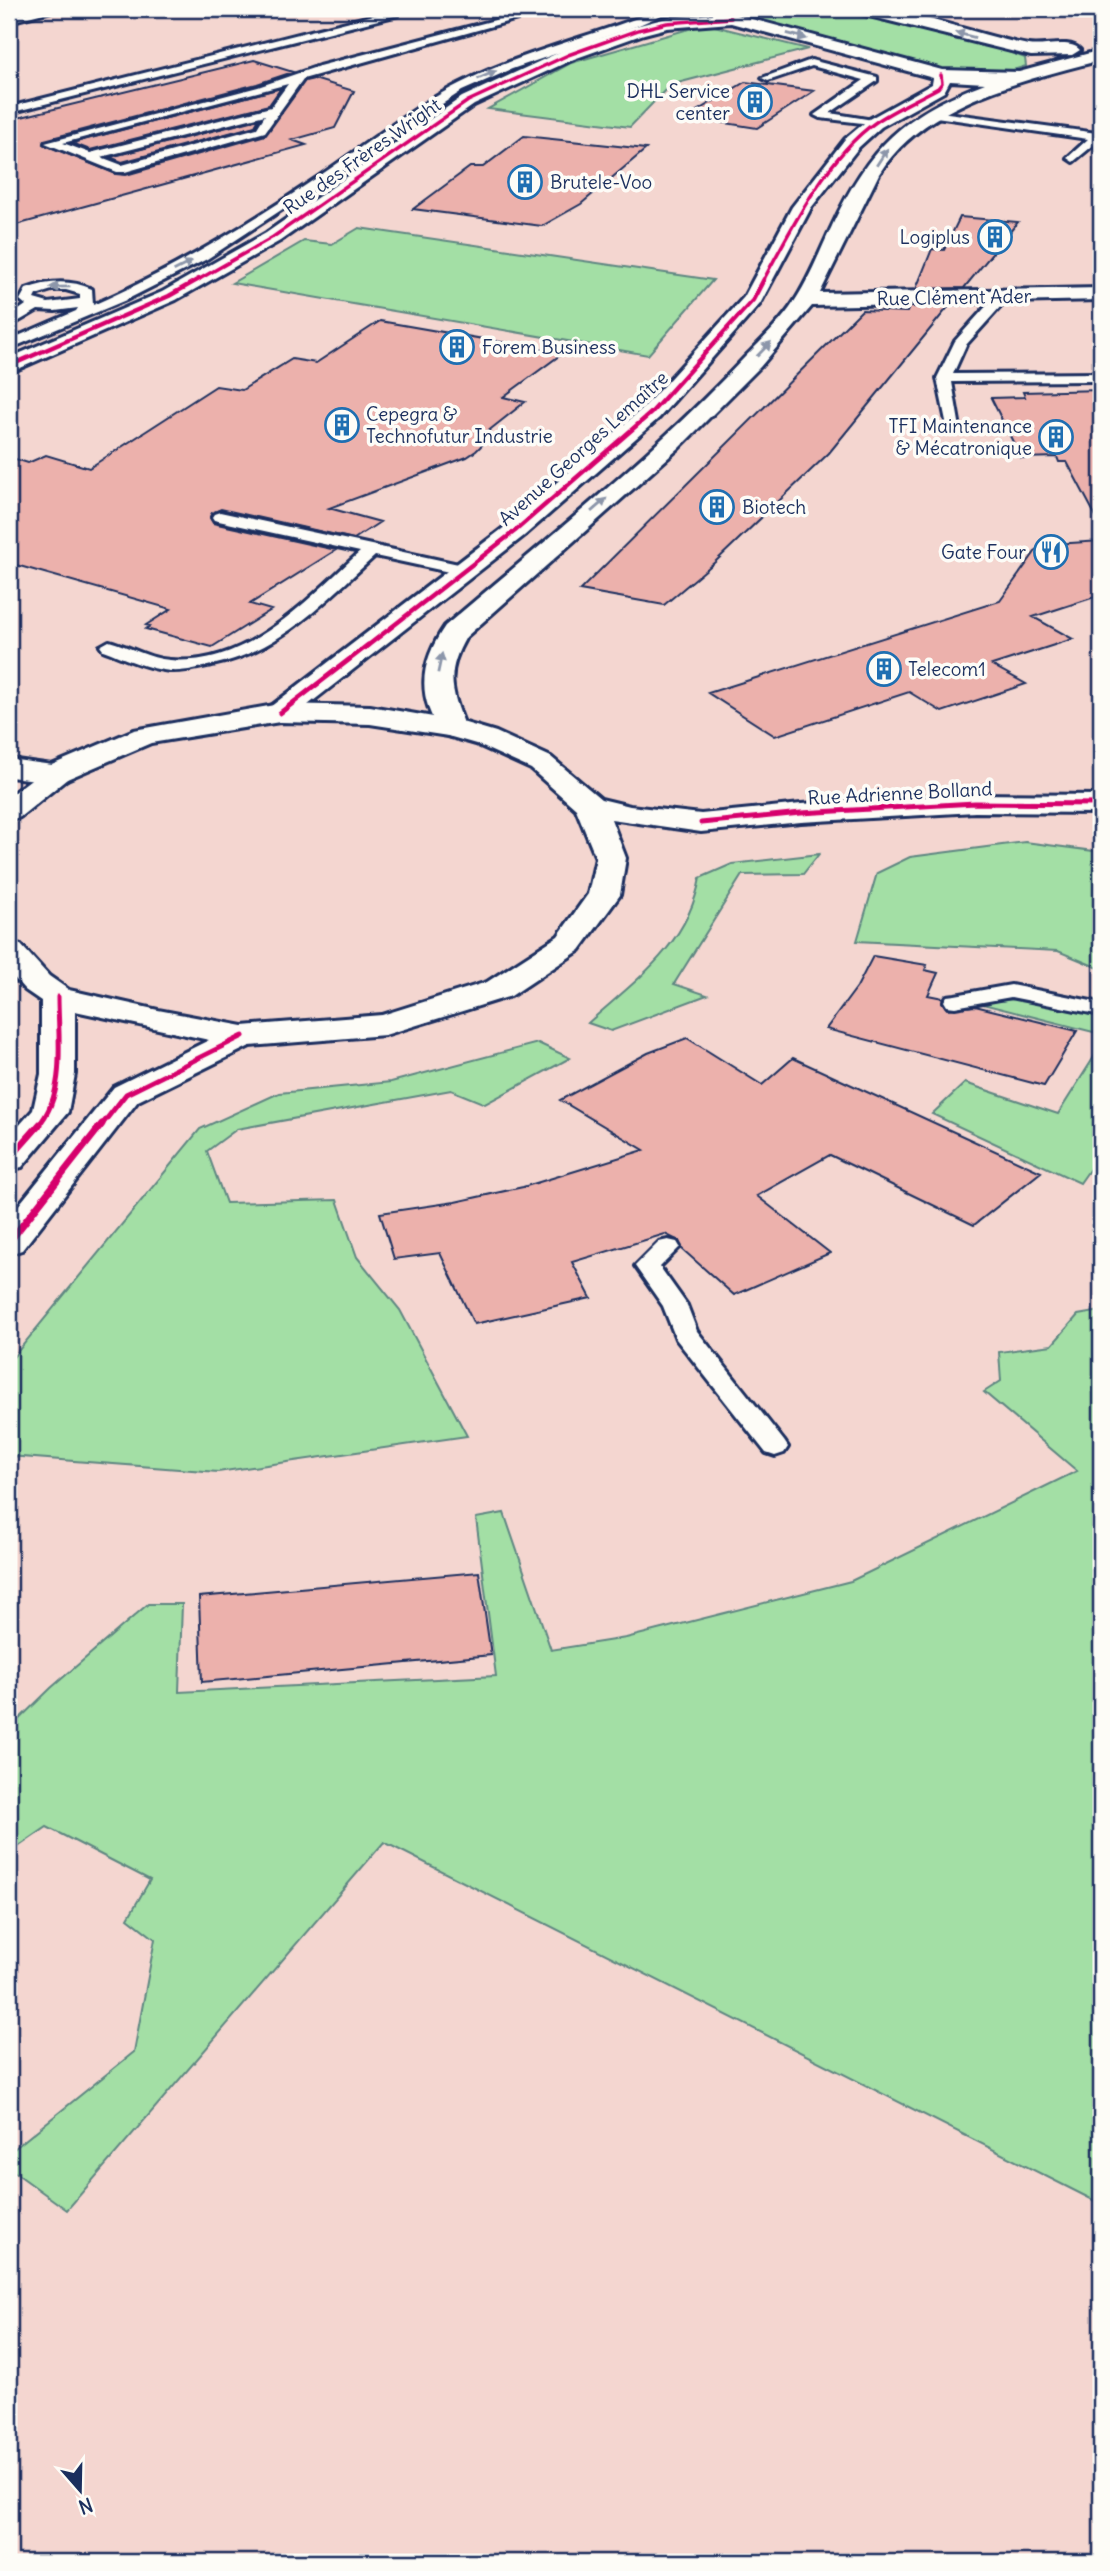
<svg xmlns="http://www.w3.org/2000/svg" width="1110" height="2571" font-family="Delius,sans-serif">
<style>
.built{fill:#f4d6d0}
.green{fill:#a3dfa5;stroke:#5f8782;stroke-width:2}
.building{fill:#ecb1ac;stroke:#1b2f5e;stroke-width:2}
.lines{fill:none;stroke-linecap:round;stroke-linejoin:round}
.service-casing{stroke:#1b2f5e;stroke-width:6}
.minor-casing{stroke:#1b2f5e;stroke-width:6}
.tertiary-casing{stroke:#1b2f5e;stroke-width:6}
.service{fill:#fdfcf7;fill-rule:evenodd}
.minor{fill:#fdfcf7;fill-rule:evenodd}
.tertiary{fill:#fdfcf7;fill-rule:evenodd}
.cycleway-far3-casing{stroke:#fdfcf7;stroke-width:5}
.cycleway-far2-casing{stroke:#fdfcf7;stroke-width:7}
.cycleway-far1-casing{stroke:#fdfcf7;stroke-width:9}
.cycleway-casing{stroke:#fdfcf7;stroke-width:11}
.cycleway-far3{stroke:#d6006c;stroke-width:3.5}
.cycleway-far2{stroke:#d6006c;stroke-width:4.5}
.cycleway-far1{stroke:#d6006c;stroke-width:5}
.cycleway{stroke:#d6006c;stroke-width:7}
.oneway{fill:#8c96aa}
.labels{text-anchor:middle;stroke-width:7;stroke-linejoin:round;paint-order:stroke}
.far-poi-label{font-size:19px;fill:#1b2f5e;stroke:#fdfcf7;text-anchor:start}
.far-street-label{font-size:19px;fill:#1b2f5e;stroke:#fdfcf7}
</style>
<rect width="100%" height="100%" fill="#f8e6e0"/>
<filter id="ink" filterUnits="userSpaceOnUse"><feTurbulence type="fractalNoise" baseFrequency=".0143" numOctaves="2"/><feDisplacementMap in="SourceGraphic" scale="14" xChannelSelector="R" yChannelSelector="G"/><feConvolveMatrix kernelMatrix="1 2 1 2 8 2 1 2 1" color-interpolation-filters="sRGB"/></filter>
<g filter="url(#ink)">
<path class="built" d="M 9,9 L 695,9 L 692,13 L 670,22 L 728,18 L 716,9 L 1101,9 L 1101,2562 L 9,2562 L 9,366 L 169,296 L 468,101 L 603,38 L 529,64 L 448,103 L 239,243 L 102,316 L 9,355 Z"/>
<path class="green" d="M 727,9 L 835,9 L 995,47 L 1025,58 L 1026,66 L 1000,74 L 954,72 L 725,13 Z
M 706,24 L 808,49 L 670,85 L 630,127 L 488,109 L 571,63 Z
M 359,228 L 713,280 L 648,355 L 232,283 L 304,241 L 332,244 Z
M 1025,842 L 1101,852 L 1101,969 L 1058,951 L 857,941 L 877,873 L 910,857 Z
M 819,854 L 803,874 L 742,875 L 674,984 L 707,995 L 611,1031 L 588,1023 C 636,980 688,945 700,878 L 732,864 Z
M 1016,999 L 1101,1017 L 1101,1034 L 979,1003 Z
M 538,1043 L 570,1058 L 485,1104 L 451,1090 L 237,1129 L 207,1151 L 226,1203 L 337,1200 L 357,1257 L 400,1310 L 467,1436 L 218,1472 L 9,1456 L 9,1362 L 200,1129 L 279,1093 L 391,1082 Z
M 1101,1046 L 1101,1153 L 1080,1183 L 932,1114 L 965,1083 L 1058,1114 Z
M 1101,1311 L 1101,2204 L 384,1842 L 67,2210 L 9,2168 L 9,2153 L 134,2052 L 155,1939 L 128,1918 L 150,1880 L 47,1827 L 9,1853 L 9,1729 L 51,1688 L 148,1604 L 182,1604 L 179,1692 L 496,1676 L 476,1518 L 504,1513 L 551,1650 L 626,1638 L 851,1581 L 1077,1471 L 984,1392 L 1001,1381 L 999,1352 L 1052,1345 L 1078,1315 Z"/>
<path class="building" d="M 254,60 L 293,72 L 257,84 L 44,140 L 43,144 L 116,174 L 126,175 L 266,135 L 305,81 L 314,79 L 354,91 L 335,128 L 292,140 L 306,145 L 9,227 L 9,120 Z
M 745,82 L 814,91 L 757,128 L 687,117 Z
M 281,88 L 269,105 L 90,150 L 72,143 Z
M 259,119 L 255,126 L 122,162 L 110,157 Z
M 524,136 L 646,149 L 581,204 L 542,226 L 413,209 L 470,167 L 483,167 Z
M 960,217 L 1018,222 L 964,288 L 916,289 L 932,249 L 944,250 Z
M 949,306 L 829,453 L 715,562 L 664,605 L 580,590 L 862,310 L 907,312 L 909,307 Z
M 380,321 L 563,353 L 503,397 L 525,402 L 487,432 L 483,444 L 476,451 L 467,457 L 329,508 L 380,522 L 354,539 L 221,509 L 212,513 L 210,518 L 213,523 L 336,550 L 250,604 L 271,610 L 212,647 L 146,629 L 150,626 L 146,625 L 171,609 L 9,563 L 9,457 L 28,463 L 46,455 L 89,468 L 216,386 L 242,390 L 292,359 L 316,363 Z
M 1101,390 L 1101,526 L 1067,462 L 1059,462 L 1057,457 L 1021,458 L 991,398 L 1025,397 L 1023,392 Z
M 1101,541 L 1101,595 L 1033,617 L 1073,639 L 992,665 L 1026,684 L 942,712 L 909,692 L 775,736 L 708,693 L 1000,601 L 1040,545 Z
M 873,956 L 927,965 L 925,970 L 938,973 L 928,995 L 943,998 L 942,1002 L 947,1009 L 975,1006 L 1077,1031 L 1044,1086 L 826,1029 L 857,987 Z
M 687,1038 L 762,1085 L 793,1058 L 1041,1172 L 974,1225 L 830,1155 L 757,1196 L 830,1253 L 734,1295 L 682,1249 L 679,1241 L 665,1234 L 572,1262 L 591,1298 L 474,1324 L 440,1253 L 394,1259 L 380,1213 L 455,1202 L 523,1187 L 644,1150 L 560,1100 L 648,1053 Z
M 479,1572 L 491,1655 L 202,1682 L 199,1597 Z"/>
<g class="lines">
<g class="service-casing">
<path id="service" d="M 41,9 L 59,9 L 9,22 L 9,16 Z
M 537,9 L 553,9 L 303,79 L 265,132 L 125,172 L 117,172 L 45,143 L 258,87 L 319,66 ZM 288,84 L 271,107 L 90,153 L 63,143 ZM 265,115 L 257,128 L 122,165 L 101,157 Z
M 656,9 L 666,9 L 666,13 L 639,25 L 512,69 L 462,91 L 207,259 L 126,300 L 9,349 L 9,340 L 76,311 L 78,308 L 55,311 L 38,310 L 9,327 L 9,317 L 26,305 L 20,300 L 26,289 C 48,281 70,279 92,289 L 93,305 C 172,270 243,228 315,179 C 357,151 398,118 442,93 C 509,55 585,39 656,11 ZM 52,290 L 66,290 L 80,294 L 80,299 L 48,303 L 34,299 L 36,295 Z
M 681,9 L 719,9 L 720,10 C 712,15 689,14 681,9 Z
M 394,10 L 398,11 L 398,15 L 9,113 L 9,107 Z
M 811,60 L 877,77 L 877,81 L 830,113 L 879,121 L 879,125 L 820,118 L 814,115 L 864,80 L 812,66 L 768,81 L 762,78 Z
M 933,111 L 1097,133 L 1101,135 L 1101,139 L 1073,162 L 1067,158 L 1088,139 L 929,116 L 929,112 Z
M 1004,291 L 1011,295 L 966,345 L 953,374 L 1101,373 L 1101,381 L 952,382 L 960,428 L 953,432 L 948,431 L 937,378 L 955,341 L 999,292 Z
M 220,512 L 463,565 L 471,570 L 463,575 L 375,556 C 325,601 281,651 212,665 C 199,668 184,672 170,671 C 147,669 124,658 103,650 L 100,646 L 109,641 C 129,646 149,659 170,660 C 249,667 307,599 360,552 L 214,520 L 212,517 L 214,514 Z
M 1011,985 L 1101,1003 L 1101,1015 L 1011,997 L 955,1007 L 947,1006 L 944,1001 L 947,996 L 955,995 Z
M 668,1240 L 677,1242 L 680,1247 L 660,1267 L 687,1305 L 697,1331 L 784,1441 L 788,1447 L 784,1453 L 775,1456 L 766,1453 L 676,1339 L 663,1306 L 635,1266 L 659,1242 Z"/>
</g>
<g class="minor-casing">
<path id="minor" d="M 708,9 L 727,9 L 737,15 L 942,70 L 1019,72 L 1101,50 L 1101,60 C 1023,81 925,101 879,174 L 820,293 L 1101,288 L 1101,300 L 812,306 L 760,367 L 679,448 L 466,637 C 445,673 451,691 466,728 L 462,734 L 452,737 L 442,734 C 416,696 420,663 445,626 C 547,539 653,455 745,357 C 762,340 781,322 794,302 C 810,278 820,251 832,226 C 869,147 903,114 985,83 L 950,81 L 944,92 L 881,127 L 859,147 L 811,208 L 760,304 L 659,418 L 524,536 L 290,719 L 280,722 L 270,719 L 266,713 L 270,707 L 506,526 L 643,408 L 744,297 L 792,207 L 845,139 L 869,119 L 932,84 L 933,78 L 731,23 L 667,28 L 644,34 L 574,59 L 474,105 L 280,241 L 176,300 L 9,373 L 9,358 L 162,292 L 266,233 L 462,97 L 562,51 L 632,27 L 667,18 L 714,14 Z
M 851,9 C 908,6 971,34 1028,45 C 1043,48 1070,38 1080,50 L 1072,55 L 1031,56 L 853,12 Z
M 9,759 L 67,767 L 72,773 L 67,779 L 57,782 L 9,777 Z"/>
</g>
<g class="tertiary-casing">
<path id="tertiary" d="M 280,704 L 370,706 L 462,722 L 496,732 L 551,757 L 601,799 L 630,806 L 701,814 L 801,804 L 975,794 L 1101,795 L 1101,813 L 975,812 L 801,822 L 701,832 L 611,819 L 626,858 L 620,895 L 580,950 L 511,996 L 385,1035 L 250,1046 L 138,1101 L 22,1250 L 9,1254 L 9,1217 L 114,1087 L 209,1040 L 75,1011 L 75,1074 L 68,1112 L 22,1167 L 9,1170 L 9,1137 L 33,1110 L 41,1074 L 41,1001 L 25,990 L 9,972 L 9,942 L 21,945 L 49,976 L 69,990 L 158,1010 L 243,1026 L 382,1015 L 487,982 L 558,936 L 588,894 L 596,858 L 576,809 L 531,769 L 476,744 L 448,736 L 370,724 L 280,722 L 151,743 L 67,779 L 20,817 L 9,820 L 9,796 L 47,767 L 134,730 Z"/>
</g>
<use href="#service" class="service"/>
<use href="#minor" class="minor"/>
<use href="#tertiary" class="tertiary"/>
<g class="cycleway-far3-casing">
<path id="cycleway-far3" d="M 196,281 L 273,237 L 468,101 L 568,55 L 638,30 L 667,23 L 731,18
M 763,281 C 790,230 828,155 876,122 C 895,109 918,99 938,88 L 942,83 L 941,75"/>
</g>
<g class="cycleway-far2-casing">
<path id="cycleway-far2" d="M 9,366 L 169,296 L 199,279
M 366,647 L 515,531 L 651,413 L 753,300 L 764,279"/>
</g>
<g class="cycleway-far1-casing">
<path id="cycleway-far1" d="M 280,713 L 368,645
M 701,823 L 801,813 L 975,803 L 1101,804
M 38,1126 C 67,1093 58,1038 58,997
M 101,1126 L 126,1094 L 243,1036"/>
</g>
<g class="cycleway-casing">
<path id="cycleway" d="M 9,1159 L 40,1124
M 9,1242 L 102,1124"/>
</g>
<use href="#cycleway-far3" class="cycleway-far3"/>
<use href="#cycleway-far2" class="cycleway-far2"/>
<use href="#cycleway-far1" class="cycleway-far1"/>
<use href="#cycleway" class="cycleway"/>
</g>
<defs><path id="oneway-solid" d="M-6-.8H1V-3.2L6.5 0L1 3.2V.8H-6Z" transform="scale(1.75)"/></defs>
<g class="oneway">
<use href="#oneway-solid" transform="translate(965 35) rotate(-166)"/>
<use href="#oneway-solid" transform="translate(797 36) rotate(15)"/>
<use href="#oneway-solid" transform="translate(487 75) rotate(-23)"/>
<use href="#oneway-solid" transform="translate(882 157) rotate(-57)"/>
<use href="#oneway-solid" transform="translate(183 266) rotate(-27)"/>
<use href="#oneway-solid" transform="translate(60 287) rotate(179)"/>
<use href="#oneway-solid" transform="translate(764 349) rotate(-46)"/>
<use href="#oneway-solid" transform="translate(599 505) rotate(-41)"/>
<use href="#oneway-solid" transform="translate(440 663) rotate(-78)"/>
</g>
</g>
<defs>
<g id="building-ring" transform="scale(1.75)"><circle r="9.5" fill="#fdfcf7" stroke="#1f6fb2" stroke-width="1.5"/><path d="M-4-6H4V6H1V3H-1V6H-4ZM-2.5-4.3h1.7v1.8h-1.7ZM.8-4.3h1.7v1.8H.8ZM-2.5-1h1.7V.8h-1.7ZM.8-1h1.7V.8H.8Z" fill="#1f6fb2"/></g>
<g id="restaurant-ring" transform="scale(1.75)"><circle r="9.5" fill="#fdfcf7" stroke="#1f6fb2" stroke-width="1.5"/><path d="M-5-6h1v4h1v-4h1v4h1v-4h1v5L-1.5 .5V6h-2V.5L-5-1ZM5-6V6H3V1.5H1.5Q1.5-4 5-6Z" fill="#1f6fb2"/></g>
</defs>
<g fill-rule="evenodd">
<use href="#building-ring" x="755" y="102"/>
<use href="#building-ring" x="525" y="182"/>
<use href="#building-ring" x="995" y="237"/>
<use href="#building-ring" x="457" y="347"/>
<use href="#building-ring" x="342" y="425"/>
<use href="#building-ring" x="1056" y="437"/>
<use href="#building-ring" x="717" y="507"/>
<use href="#restaurant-ring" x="1051" y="552"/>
<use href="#building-ring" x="884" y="669"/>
</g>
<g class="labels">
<g class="far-poi-label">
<text x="730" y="98" text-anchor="end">DHL Service<tspan x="730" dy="22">center</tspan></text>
<text x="550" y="189">Brutele-Voo</text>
<text x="970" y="244" text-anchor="end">Logiplus</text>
<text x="482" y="354">Forem Business</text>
<text x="366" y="421">Cepegra &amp;<tspan x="366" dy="22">Technofutur Industrie</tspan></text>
<text x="1032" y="433" text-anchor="end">TFI Maintenance<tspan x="1032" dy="22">&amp; Mécatronique</tspan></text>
<text x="742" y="514">Biotech</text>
<text x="1026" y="559" text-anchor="end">Gate Four</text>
<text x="908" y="676">Telecom1</text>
</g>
<g class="far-street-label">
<text transform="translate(362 156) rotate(-35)" y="7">Rue des Frères Wright</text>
<text transform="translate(954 297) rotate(-1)" y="7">Rue Clément Ader</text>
<text transform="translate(583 448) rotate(-42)" y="7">Avenue Georges Lemaître</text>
<text transform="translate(900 793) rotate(-3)" y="7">Rue Adrienne Bolland</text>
</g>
</g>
<rect width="1110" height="2571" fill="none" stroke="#fdfcf7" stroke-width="35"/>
<rect x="18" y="18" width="1075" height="2536" fill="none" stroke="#1b2f5e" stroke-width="2.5" filter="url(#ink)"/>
<g transform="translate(80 2490) rotate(160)" stroke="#fdfcf7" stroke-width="5" paint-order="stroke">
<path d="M0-5L12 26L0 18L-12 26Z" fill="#1b2f5e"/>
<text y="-10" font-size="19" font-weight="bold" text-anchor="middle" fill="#1b2f5e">N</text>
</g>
</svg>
